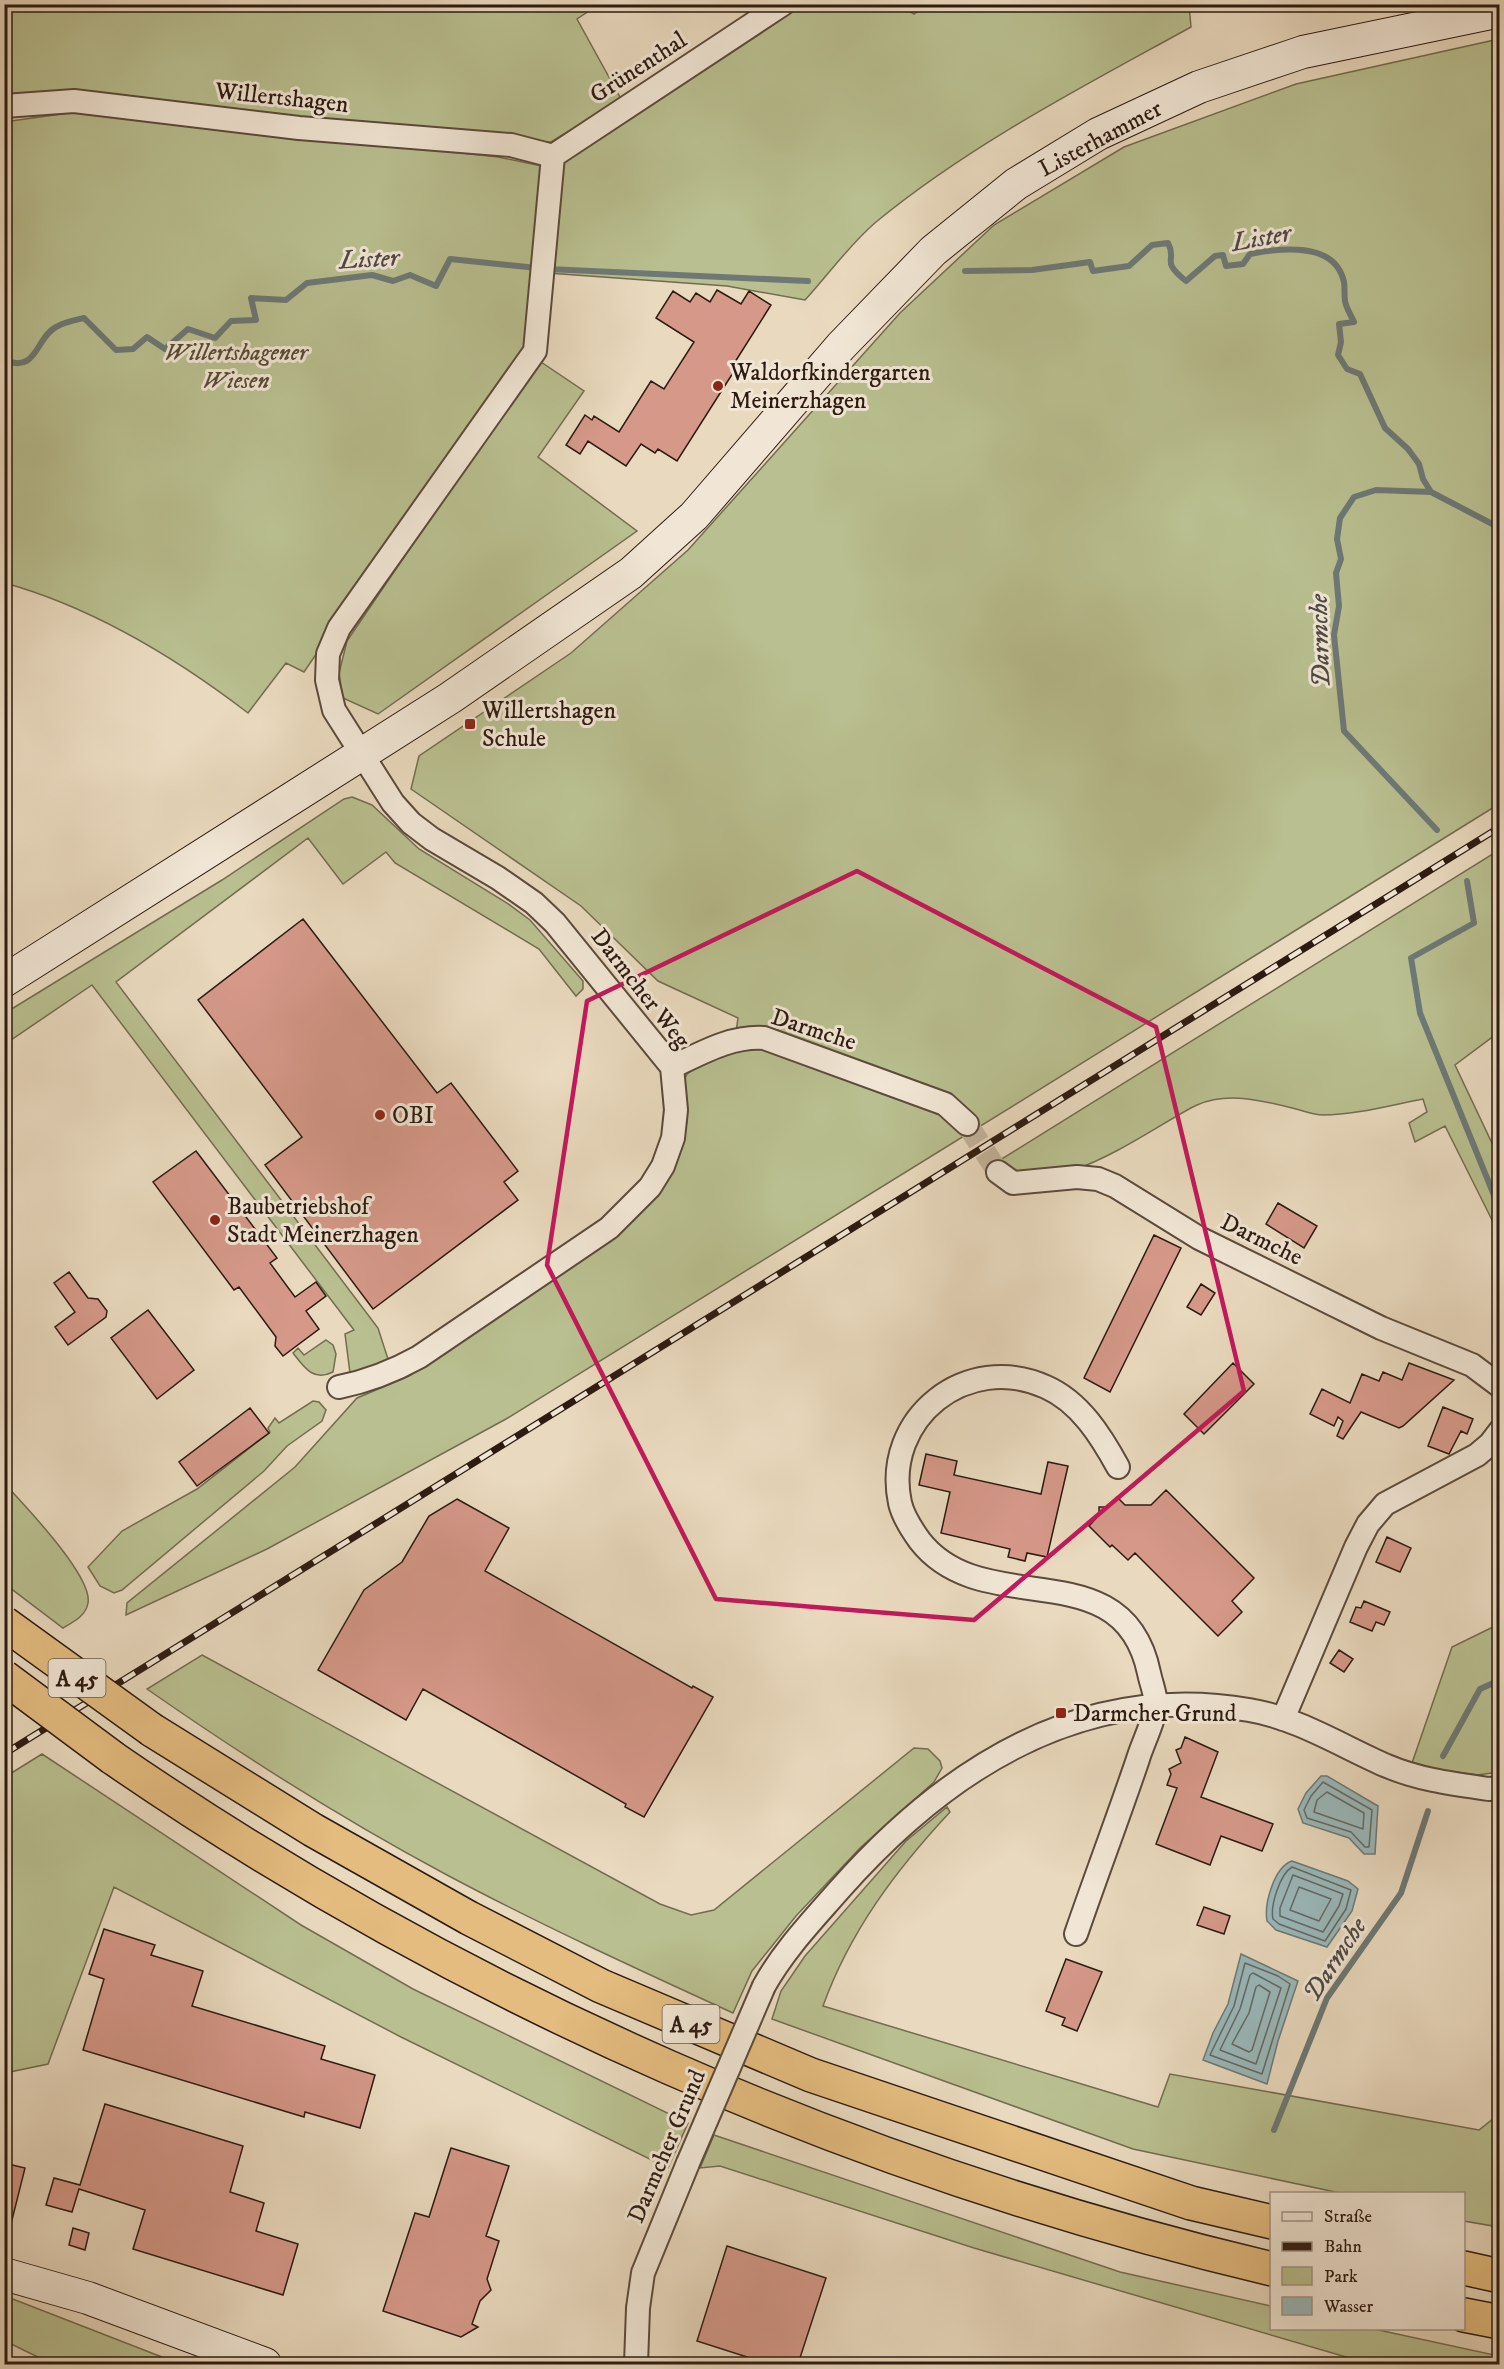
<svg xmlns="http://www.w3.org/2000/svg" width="1504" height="2369" font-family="'IM FELL DW Pica',serif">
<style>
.green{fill:#b9bf90;stroke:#736c50;stroke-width:1.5}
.water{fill:#9ab8ba;stroke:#6e7976;stroke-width:1.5}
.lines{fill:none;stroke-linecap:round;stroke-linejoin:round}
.shore{stroke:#646966;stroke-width:1.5}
.stream{stroke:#6e7976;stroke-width:6}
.building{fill:#d59889;stroke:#2d1a11;stroke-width:1.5}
.minor-tunnel{stroke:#c3b39b;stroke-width:22;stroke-dasharray:22 11;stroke-linecap:butt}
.minor-casing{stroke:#5c4a3c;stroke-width:26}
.secondary-casing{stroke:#2d1a11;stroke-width:34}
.motorway-casing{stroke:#2d1a11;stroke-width:36}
.minor{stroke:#f1e6d5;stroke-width:22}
.secondary{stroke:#f1e6d5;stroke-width:32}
.motorway{stroke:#e4bc7f;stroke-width:33}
.rail-casing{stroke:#2d1a11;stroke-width:7}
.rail{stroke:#f1e6d5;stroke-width:4.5;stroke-dasharray:14;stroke-linecap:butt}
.minor-bridge-casing{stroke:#5c4a3c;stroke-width:26;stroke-linecap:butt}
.motorway-bridge-casing{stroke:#2d1a11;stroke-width:36;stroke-linecap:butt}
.minor-bridge{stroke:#f1e6d5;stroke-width:22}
.motorway-bridge{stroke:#e4bc7f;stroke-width:33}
.marked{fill:none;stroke:#c2185b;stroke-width:4.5;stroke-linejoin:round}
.poi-dot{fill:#8f2418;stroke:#f1e6d5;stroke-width:2}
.labels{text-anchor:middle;stroke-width:6;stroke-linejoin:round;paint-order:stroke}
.shield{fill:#f1e6d5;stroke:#68574c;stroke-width:1.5}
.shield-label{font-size:22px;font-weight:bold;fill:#2d1a11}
.street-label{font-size:24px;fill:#2d1a11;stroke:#f1e6d5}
.park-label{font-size:24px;font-style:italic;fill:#574c37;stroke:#f1e6d5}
.poi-label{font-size:24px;fill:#2d1a11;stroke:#f1e6d5;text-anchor:start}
.water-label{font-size:26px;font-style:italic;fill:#4e4944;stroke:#f1e6d5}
</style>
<rect width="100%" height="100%" fill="#e9d9be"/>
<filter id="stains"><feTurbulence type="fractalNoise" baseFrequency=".00333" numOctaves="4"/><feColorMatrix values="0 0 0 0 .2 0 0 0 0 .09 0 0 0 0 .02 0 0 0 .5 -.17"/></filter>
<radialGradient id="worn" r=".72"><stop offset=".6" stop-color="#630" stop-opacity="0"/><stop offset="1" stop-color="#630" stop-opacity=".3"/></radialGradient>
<path class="green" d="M 5,4 L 598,5 L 577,19 L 621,99 L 551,142 L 5,101 Z
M 928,4 L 1189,5 L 1191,27 C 1084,86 971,144 876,222 C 850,244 828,275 805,300 L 727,286 L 548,273 L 558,160 L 790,5 L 898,5 L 914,14 Z
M 1499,39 L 1499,804 L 979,1127 L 961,1104 L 736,1032 L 738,1018 L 658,981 L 581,906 L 411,789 L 419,756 L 571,653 L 688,550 L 900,313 L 994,225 L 1124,147 L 1296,84 Z
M 83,111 L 498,157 L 542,166 L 536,331 L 304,672 L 286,663 L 248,713 C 175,657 94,608 5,583 L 4,122 Z
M 538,360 L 584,391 L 538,457 L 637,531 L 378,714 L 343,698 L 339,673 L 347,641 Z
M 352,797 L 372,805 L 419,849 L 507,903 L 530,920 L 583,981 L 583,989 L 576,996 L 539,949 L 395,863 L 386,852 L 343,884 L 308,838 L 116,982 L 378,1328 L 388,1359 L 385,1363 L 350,1373 L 345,1334 L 354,1330 L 92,985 L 5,1044 L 5,1013 L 222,880 L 344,799 Z
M 1499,850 L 1499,1032 L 1455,1065 L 1499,1158 L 1499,1234 L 1445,1126 L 1415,1142 L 1409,1123 L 1427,1112 L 1423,1099 C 1391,1105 1355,1115 1323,1115 C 1314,1115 1304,1111 1296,1109 C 1265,1101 1228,1091 1197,1105 C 1154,1125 1041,1214 1000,1160 Z
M 765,1046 L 940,1109 L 964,1136 L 506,1419 L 267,1549 L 126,1615 L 127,1603 L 295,1467 L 357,1398 L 409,1376 L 600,1248 L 633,1221 L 659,1191 L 677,1161 L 687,1122 L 684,1081 L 687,1074 L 710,1057 Z
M 326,1340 L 333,1345 L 336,1354 L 333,1372 C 313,1382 304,1367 293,1353 L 298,1348 L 304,1355 Z
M 313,1401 L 319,1402 L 326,1410 L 322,1421 L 287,1446 L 264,1471 L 122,1590 L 114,1593 L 100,1586 L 88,1567 L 122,1531 L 197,1489 L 270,1432 L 268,1428 L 275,1418 L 279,1423 Z
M 4,1483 C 23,1504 93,1576 88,1603 C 86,1616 73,1622 63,1628 L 5,1584 Z
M 1499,1624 L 1499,1772 L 1477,1775 L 1411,1766 L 1452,1647 Z
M 202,1655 L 660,1904 L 691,1915 L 714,1910 L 914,1748 L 928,1749 L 940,1761 L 942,1768 L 934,1782 L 860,1848 L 796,1916 L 752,1971 L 733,2013 C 637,1969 541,1925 447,1875 C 344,1820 243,1756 147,1689 Z
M 42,1754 L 301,1925 L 413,1989 L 688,2123 L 668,2168 L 401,2037 L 114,1887 L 48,2064 L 5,2073 L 5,1777 Z
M 947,1807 L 950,1812 C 896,1870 850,1931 823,2006 L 1158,2107 L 1170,2074 L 1479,2130 L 1499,2114 L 1499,2227 L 1464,2221 L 1464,2194 L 1340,2193 L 1133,2149 L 772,2019 L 781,1991 L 805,1956 L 906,1841 Z
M 714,2135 L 1120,2272 L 1271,2306 L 1272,2328 L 1374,2329 L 1499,2356 L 1499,2364 L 1370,2364 L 974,2248 L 720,2166 L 700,2168 Z
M 5,2296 L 180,2364 L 52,2364 L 5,2341 Z"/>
<path class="water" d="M 1321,1776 L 1327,1776 L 1378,1806 L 1375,1854 L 1364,1854 L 1349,1838 L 1303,1823 L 1298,1809 L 1306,1793 Z
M 1292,1861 L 1348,1881 L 1358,1889 L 1352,1911 L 1327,1947 L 1276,1930 L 1267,1921 C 1264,1904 1274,1867 1292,1861 Z
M 1241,1954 L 1298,1981 L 1278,2041 L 1267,2084 L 1203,2060 L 1213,2033 L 1228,2004 Z"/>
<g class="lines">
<path class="shore" d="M 1323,1782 L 1372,1810 L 1369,1847 L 1365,1847 L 1351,1832 L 1307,1818 L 1304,1810 L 1311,1796 Z
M 1327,1792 L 1364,1813 L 1363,1829 L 1314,1812 L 1317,1800 Z
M 1292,1867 L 1351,1890 L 1346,1909 L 1325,1941 L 1279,1924 L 1273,1919 C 1270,1906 1280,1874 1292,1867 Z
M 1293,1875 L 1343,1894 L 1339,1906 L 1323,1932 L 1280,1916 L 1280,1908 Z
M 1299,1887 L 1331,1899 L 1319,1921 L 1290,1910 Z
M 1245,1963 L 1278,1976 L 1290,1984 L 1262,2074 L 1210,2055 L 1234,2006 Z
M 1253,1973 L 1281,1988 L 1256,2064 L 1220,2050 L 1240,2009 L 1250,1975 Z
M 1259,1985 L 1270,1992 L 1252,2050 L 1249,2052 L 1232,2044 L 1249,2013 L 1256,1987 Z"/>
<path class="stream" d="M 548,269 L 808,281
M 965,271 L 1032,270 L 1090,262 L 1093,271 L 1129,266 L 1152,245 L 1168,243 C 1178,262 1159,259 1186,281 L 1215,256 L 1223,255 L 1226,266 L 1243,264 L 1250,254 C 1280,248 1335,241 1344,282 C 1345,288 1344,294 1345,301 C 1346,308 1351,315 1354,322 L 1339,324 L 1341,342 L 1338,355 L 1347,369 L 1360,374 L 1385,428 L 1408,449 L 1419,464 L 1423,479 L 1431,492 L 1500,528
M 4,360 C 38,374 35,338 56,327 C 64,322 75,320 84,318 L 116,350 L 133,349 L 147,337 L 165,349 L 188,329 L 215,338 L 231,321 L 256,320 L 251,298 L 286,300 L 307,283 L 372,275 L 393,281 L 410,275 L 436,286 L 450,259 L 537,268
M 1431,492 L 1376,490 L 1354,497 L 1340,518 L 1337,539 L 1341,559 L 1336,573 L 1339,606 L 1334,635 L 1344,731 L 1437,830
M 1467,881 L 1474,923 L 1411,958 L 1420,1013 L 1500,1210
M 1443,1756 L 1480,1689 L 1500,1680
M 1274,2130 L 1327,1998 L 1401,1893 L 1428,1811"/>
</g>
<path class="building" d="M 717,290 L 741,304 L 749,291 L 771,305 L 735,362 L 738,365 L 677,461 L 658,449 L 655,453 L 641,444 L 626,466 L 588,441 L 580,454 L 566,445 L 585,415 L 592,420 L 594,416 L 619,432 L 651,381 L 664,389 L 694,342 L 656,318 L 673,291 L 690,302 L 696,293 L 710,302 Z
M 303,919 L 437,1093 L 451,1083 L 518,1171 L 504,1182 L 518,1200 L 373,1309 L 265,1165 L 302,1137 L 198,1000 Z
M 196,1151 L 277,1258 L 270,1263 L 295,1297 L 316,1282 L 326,1296 L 306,1311 L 319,1329 L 283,1356 L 275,1346 L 276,1337 L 239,1287 L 234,1290 L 153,1182 Z
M 1278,1203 L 1317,1226 L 1304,1248 L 1266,1224 Z
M 1154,1235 L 1181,1248 L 1110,1392 L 1084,1378 Z
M 69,1272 L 88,1298 L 98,1299 L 107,1311 L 106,1317 L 68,1345 L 55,1327 L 75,1312 L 54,1283 Z
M 1201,1284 L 1215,1293 L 1201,1315 L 1187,1307 Z
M 148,1310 L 194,1370 L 157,1399 L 111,1338 Z
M 1233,1363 L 1254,1384 L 1204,1434 L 1184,1414 Z
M 1409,1363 L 1454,1380 L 1403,1426 L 1399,1428 L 1361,1412 L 1343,1439 L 1337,1436 L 1343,1421 L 1338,1417 L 1334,1426 L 1310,1414 L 1322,1389 L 1350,1403 L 1362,1374 L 1379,1381 L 1383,1372 L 1402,1380 Z
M 1443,1407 L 1473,1419 L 1467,1434 L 1461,1431 L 1449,1454 L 1428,1446 Z
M 250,1408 L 269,1433 L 197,1486 L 179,1462 Z
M 926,1454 L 957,1461 L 954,1475 L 1041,1494 L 1048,1462 L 1068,1466 L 1047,1557 L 1027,1553 L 1025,1561 L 1008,1557 L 1010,1549 L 941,1533 L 950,1492 L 919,1485 Z
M 1166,1490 L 1254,1578 L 1232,1601 L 1242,1612 L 1218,1636 L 1135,1553 L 1128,1560 L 1112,1545 L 1110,1547 L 1089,1526 L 1099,1515 L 1099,1507 L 1107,1507 L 1117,1497 L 1125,1505 L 1151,1505 Z
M 457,1499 L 509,1528 L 485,1571 L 692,1688 L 693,1686 L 713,1697 L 644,1817 L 625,1807 L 626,1804 L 423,1689 L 406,1720 L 318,1670 L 364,1590 L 402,1562 L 429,1516 Z
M 1387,1537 L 1411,1548 L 1400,1572 L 1376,1562 Z
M 1364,1601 L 1390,1612 L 1384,1625 L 1376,1622 L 1372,1631 L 1350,1622 L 1356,1607 L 1361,1608 Z
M 1339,1650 L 1353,1659 L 1344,1672 L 1330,1663 Z
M 1185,1737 L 1218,1752 L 1201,1797 L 1273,1824 L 1262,1851 L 1221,1836 L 1210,1865 L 1156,1844 L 1177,1788 L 1167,1785 L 1171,1774 L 1169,1769 L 1181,1763 L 1176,1750 L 1181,1748 Z
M 1204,1907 L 1230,1916 L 1224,1934 L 1197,1925 Z
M 104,1929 L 155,1945 L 151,1955 L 203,1971 L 192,2006 L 325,2046 L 321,2059 L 375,2075 L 360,2128 L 305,2112 L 304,2117 L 83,2050 L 104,1979 L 89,1974 Z
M 1066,1959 L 1102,1972 L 1077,2031 L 1062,2025 L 1065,2018 L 1046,2011 Z
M 105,2104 L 243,2146 L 230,2192 L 264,2203 L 256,2231 L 298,2244 L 283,2295 L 133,2249 L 145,2210 L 79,2189 L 72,2212 L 46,2205 L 54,2178 L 80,2185 Z
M 451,2148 L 509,2166 L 486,2236 L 499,2241 L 487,2279 L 491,2290 L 480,2301 L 472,2324 L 478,2327 L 461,2337 L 383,2311 L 415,2213 L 429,2217 Z
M 4,2163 L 25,2168 L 10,2228 L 4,2227 Z
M 73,2228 L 89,2233 L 85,2250 L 69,2245 Z
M 727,2246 L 826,2278 L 798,2364 L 744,2364 L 747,2357 L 697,2341 Z"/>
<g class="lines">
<path class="minor-tunnel" d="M 967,1124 L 998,1172"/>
<g class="minor-casing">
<path id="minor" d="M 4,106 L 74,101 L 299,128 L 511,145 L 553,156
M 553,156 L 783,4
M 672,1067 C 702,1053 730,1036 764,1038 L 945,1104 L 967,1124
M 998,1172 L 1013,1183 L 1077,1177 L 1098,1179 L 1115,1186 L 1199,1238 L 1381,1328 L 1472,1365 L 1500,1386
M 339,1387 C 369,1381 392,1372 419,1357 L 609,1228 L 650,1187 L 663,1166 L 673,1138 L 676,1110 L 672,1067 L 555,923 L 534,903 L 498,878 L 432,839 L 411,823 L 393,803 L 334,710 L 327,680 L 328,654 L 339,628 L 535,351 L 553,156
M 1283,1719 L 1356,1547 L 1368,1524 L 1385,1504 L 1477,1455 L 1490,1444 L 1500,1431
M 1076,1934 C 1096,1876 1118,1818 1138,1759 C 1142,1745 1155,1719 1156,1705 C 1156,1695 1151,1683 1149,1673 C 1123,1548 984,1623 920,1541 C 912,1530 903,1516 900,1503 C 882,1418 967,1351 1046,1387 C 1080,1402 1101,1436 1118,1467
M 764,1986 C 784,1950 812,1921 839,1890 C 946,1769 1081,1681 1249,1710 C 1298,1718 1343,1747 1387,1766 C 1420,1780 1454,1784 1489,1789 L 1500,1788
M 636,2364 L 638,2308 L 643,2273 L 688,2163"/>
</g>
<g class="secondary-casing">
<path id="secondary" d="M 4,981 L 450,698 L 631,573 L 694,516 L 841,346 L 933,251 L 1016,184 L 1098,134 L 1199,87 L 1303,52 L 1500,11
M 4,2274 L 88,2298 L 265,2364"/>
</g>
<g class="motorway-casing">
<path id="motorway" d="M 152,1730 L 313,1830 L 469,1918 L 601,1986 L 811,2075 L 1191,2203 L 1272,2222
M 113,1758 C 463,1999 858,2171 1272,2269
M 1464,2268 L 1500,2276
M 1464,2315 L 1500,2322"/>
</g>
<use href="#minor" class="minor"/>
<use href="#secondary" class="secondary"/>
<use href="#motorway" class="motorway"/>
<g class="rail-casing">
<path id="rail" d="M 4,1754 L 1500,827"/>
</g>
<use href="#rail" class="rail"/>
<g class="minor-bridge-casing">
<path id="minor-bridge" d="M 688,2163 L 764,1986"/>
</g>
<g class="motorway-bridge-casing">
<path id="motorway-bridge" d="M 4,1623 L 152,1730
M 4,1677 L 113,1758"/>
</g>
<use href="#minor-bridge" class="minor-bridge"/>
<use href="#motorway-bridge" class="motorway-bridge"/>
</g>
<path class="marked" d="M 857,871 L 1156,1027 L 1244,1391 L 974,1620 L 716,1599 L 547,1265 L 587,1001 Z"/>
<g class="poi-dot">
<circle cx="718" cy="386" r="6"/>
<rect x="464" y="718" width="12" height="12" rx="3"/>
<circle cx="380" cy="1115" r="6"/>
<circle cx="215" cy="1220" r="6"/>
<rect x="1055" y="1707" width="12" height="12" rx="3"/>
</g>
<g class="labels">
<g class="shield">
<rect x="48.5" y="1659" width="57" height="38" rx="4.5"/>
<rect x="662.5" y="2005" width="57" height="38" rx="4.5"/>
</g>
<g class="shield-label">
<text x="77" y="1686">A 45</text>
<text x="691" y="2032">A 45</text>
</g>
<g class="street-label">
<text transform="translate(638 67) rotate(-33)" y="8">Grünenthal</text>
<text transform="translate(282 97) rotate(6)" y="8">Willertshagen</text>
<text transform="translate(1100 138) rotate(-28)" y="8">Listerhammer</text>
<text transform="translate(641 988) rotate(52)" y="8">Darmcher Weg</text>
<text transform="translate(814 1029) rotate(18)" y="8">Darmche</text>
<text transform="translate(1262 1239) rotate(26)" y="8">Darmche</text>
<text transform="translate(666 2146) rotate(-67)" y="8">Darmcher Grund</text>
</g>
<g class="park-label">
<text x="236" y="360">Willertshagener<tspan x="236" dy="28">Wiesen</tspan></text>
</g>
<g class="poi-label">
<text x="730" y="380">Waldorfkindergarten<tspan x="730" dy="28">Meinerzhagen</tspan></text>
<text x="482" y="718">Willertshagen<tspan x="482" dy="28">Schule</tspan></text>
<text x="392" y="1123">OBI</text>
<text x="227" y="1214">Baubetriebshof<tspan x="227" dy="28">Stadt Meinerzhagen</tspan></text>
<text x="1073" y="1721">Darmcher Grund</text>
</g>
<g class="water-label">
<text transform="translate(1261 237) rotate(-10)" y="9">Lister</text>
<text transform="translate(369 258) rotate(-3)" y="9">Lister</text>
<text transform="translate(1319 641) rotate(-92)" y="9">Darmche</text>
<text transform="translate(1334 1959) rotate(-57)" y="9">Darmche</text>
</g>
</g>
<rect width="1504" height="2369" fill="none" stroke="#e9d9be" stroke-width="24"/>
<rect x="6" y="6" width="1492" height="2357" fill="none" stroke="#2d1a11" stroke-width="3"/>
<rect x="12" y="12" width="1480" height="2345" fill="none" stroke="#2d1a11" stroke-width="1.5"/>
<rect x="1270" y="2192" width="195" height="138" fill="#f1e6d5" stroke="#a39487" stroke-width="1.5"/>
<rect x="1282" y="2212" width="30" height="9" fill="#f1e6d5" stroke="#a39487" stroke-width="1.5"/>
<text x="1324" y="2222" font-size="18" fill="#2d1a11">Straße</text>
<rect x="1282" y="2242" width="30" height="9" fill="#2d1a11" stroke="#a39487" stroke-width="1.5"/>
<text x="1324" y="2252" font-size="18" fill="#2d1a11">Bahn</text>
<rect x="1282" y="2267" width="30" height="18" fill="#b9bf90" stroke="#a39487" stroke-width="1.5"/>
<text x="1324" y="2282" font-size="18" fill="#2d1a11">Park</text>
<rect x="1282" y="2297" width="30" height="18" fill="#9ab8ba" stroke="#a39487" stroke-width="1.5"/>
<text x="1324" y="2312" font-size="18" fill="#2d1a11">Wasser</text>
<rect width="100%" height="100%" filter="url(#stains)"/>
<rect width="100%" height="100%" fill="url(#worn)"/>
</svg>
